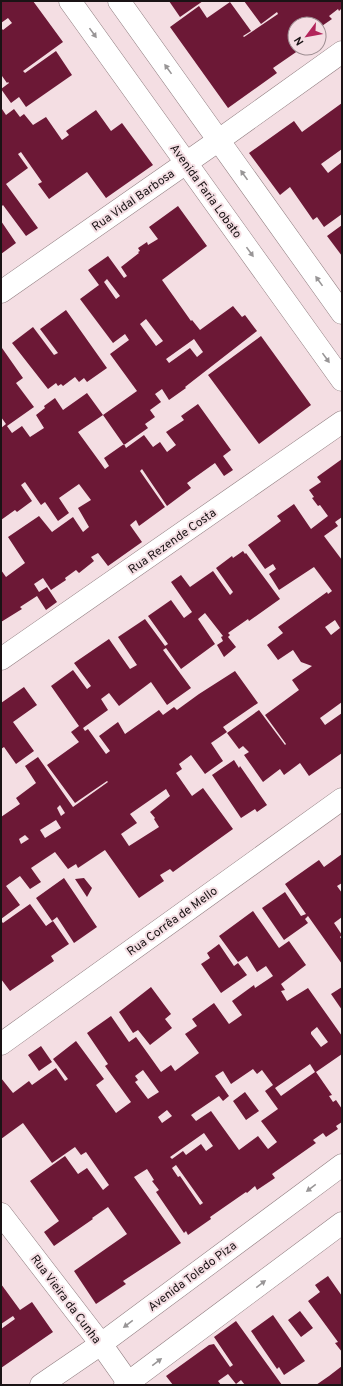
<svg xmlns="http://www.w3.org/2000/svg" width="343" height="1386" font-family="Overpass,sans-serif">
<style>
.building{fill:#6c1836;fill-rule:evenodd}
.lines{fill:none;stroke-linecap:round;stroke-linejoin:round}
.street-casing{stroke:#917e81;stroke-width:23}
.secondary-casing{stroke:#917e81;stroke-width:23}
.street{stroke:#fff;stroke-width:22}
.secondary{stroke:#fff;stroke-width:22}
.oneway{fill:#989596}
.labels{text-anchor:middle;stroke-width:4;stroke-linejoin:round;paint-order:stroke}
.street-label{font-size:12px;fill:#1a1315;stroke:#f4dee3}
</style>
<rect width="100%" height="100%" fill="#f4dee3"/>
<path class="building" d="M 1,1 L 33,1 L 63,42 L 23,71 L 25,73 L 56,51 L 72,75 L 26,107 L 19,97 L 11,103 L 1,89 L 9,83 L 8,82 L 7,83 L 2,76 L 1,76 L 1,28 L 3,30 L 12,23 L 8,18 L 1,23 Z
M 169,1 L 203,1 L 180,17 Z
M 244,1 L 342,1 L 342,8 L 339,11 L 338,9 L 329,16 L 332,19 L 319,28 L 319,24 L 295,24 L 295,48 L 302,48 L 273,68 L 277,73 L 228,108 L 170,27 L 199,6 L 207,18 L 230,2 L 251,31 L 243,36 L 244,37 L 278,14 L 277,12 L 261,24 Z
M 342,103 L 342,149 L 321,164 L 328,173 L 342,162 L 342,214 L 324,227 L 317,217 L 313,220 L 290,187 L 280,195 L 249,153 L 294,121 L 302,132 Z
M 2,109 L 6,115 L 14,109 L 20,117 L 24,114 L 33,125 L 46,117 L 62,140 L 69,135 L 66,131 L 96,110 L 111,131 L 122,123 L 153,165 L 106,198 L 87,172 L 49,199 L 38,184 L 42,182 L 21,152 L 18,154 L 28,168 L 6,184 L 38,228 L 26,236 L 3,205 L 1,207 L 1,110 Z
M 178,206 L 207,246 L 162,280 L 191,321 L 192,320 L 200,330 L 233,306 L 242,317 L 245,315 L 257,331 L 185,387 L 186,388 L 169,400 L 162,389 L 155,394 L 161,402 L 150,410 L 155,417 L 145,424 L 148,428 L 124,445 L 103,415 L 137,391 L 110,354 L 129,340 L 125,334 L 113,343 L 80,299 L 99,285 L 88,270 L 108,256 L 124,278 L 127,276 L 121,267 L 139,253 L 138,252 L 140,251 L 138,248 L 147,242 L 148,245 L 158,239 L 149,227 ZM 107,279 L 120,296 L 116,299 L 104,282 ZM 146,319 L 163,341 L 156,346 L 140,324 ZM 194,339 L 203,352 L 197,357 L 190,348 L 169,363 L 166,359 Z
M 1,221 L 16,243 L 1,254 Z
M 342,225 L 342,256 L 327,236 Z
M 66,310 L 107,368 L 87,382 L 84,378 L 79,382 L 75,377 L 63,386 L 61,384 L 58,386 L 56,383 L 48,389 L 12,343 L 33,327 L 54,355 L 58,353 L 40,329 Z
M 261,336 L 311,405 L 259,444 L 208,375 Z
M 2,348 L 23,378 L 16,383 L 34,407 L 7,426 L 12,433 L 22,426 L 30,437 L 44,428 L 36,415 L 45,408 L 44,406 L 55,398 L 63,410 L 87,393 L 103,415 L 78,432 L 105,469 L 109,466 L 104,458 L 124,444 L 126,448 L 144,435 L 153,447 L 160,442 L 167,452 L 176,445 L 166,432 L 184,420 L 181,416 L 198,404 L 231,450 L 223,456 L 233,470 L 224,476 L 215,463 L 187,483 L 191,488 L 167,506 L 142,469 L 140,471 L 165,507 L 139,526 L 136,520 L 130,525 L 142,542 L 108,566 L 98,553 L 91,557 L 94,561 L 79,573 L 76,570 L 65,578 L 66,580 L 51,590 L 43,578 L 34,584 L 39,592 L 47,587 L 57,602 L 46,610 L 37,596 L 20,607 L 22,609 L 1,622 L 1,570 L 6,577 L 25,563 L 8,537 L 39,516 L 52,532 L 73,517 L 83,532 L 89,527 L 78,508 L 91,500 L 79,484 L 59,498 L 69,513 L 58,521 L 45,502 L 41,505 L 25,482 L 21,485 L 32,501 L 17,512 L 15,510 L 1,520 L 1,428 L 6,424 L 1,417 L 1,349 Z
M 342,459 L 342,517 L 335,522 L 338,526 L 324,536 L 342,560 L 342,702 L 320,718 L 325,725 L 342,713 L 342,753 L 309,776 L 300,763 L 284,775 L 280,769 L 263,782 L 244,755 L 249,752 L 243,746 L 239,749 L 227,733 L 259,710 L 285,745 L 286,744 L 265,715 L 299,690 L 292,680 L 312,666 L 301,662 L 293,650 L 278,660 L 267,645 L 283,633 L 278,627 L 327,592 L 328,594 L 332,591 L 314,567 L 279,590 L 269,574 L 276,569 L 273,564 L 265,569 L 248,545 L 281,521 L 277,516 L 294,504 L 311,529 L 328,516 L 320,505 L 318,506 L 312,498 L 314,497 L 309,490 L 321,482 L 317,477 ZM 335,620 L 340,628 L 331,635 L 325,627 Z
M 243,551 L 245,554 L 246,553 L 280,599 L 249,621 L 248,619 L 228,633 L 230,635 L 228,637 L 236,647 L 224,657 L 217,645 L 223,641 L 221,637 L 223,636 L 205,613 L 198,619 L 215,644 L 181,669 L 166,648 L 163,650 L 191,688 L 167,705 L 151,682 L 119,706 L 109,693 L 101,699 L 108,710 L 83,728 L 85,731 L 88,729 L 106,754 L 110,751 L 99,736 L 118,722 L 125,734 L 159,710 L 163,715 L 174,707 L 177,710 L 199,694 L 235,671 L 258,703 L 223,727 L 227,732 L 211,743 L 223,761 L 205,774 L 191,755 L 179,764 L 182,769 L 176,773 L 192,796 L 203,788 L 233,829 L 173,872 L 170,869 L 160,875 L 164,881 L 139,898 L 105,850 L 78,868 L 76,864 L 68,869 L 55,852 L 31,868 L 41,882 L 30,889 L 20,876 L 6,886 L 20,905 L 1,919 L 1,817 L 20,804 L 16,798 L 36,783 L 25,766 L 38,757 L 73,807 L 108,782 L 107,781 L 75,803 L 47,765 L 79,742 L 71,732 L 79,726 L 51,686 L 73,670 L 87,689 L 91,686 L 74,663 L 109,639 L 130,669 L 137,665 L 118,637 L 145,619 L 165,646 L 168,644 L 148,616 L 171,600 L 184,618 L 192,612 L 171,582 L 181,575 L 190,587 L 213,571 L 230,595 L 233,592 L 216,568 L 232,556 L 233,558 ZM 166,789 L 170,796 L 150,812 L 155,818 L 154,819 L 159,827 L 129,846 L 121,834 L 137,823 L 130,814 ZM 60,805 L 65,813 L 61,816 L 57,808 ZM 56,820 L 61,828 L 45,838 L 40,830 ZM 25,835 L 29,839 L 21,844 L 19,839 Z
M 24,687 L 37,705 L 13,722 L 34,751 L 16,764 L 4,747 L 1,749 L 1,703 Z
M 234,760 L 239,768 L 240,766 L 267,805 L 257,812 L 255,809 L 241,818 L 212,775 Z
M 342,854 L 342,883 L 337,886 L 342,893 L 342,917 L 334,923 L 342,935 L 340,937 L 342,940 L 342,964 L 308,916 L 305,919 L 308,923 L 284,940 L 262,908 L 285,892 L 301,916 L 306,914 L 285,884 L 319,860 L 324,867 Z
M 64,878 L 97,927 L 74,943 L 57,917 L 52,921 L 36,898 Z
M 84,878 L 92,888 L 87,897 L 75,879 Z
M 30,904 L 46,926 L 53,921 L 69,944 L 51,956 L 54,961 L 10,991 L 1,979 L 1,921 L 3,923 Z
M 253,911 L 279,948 L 289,941 L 306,965 L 281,984 L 285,990 L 281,991 L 287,1001 L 308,988 L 342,1036 L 342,1054 L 316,1072 L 332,1095 L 329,1096 L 333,1102 L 336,1100 L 342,1109 L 342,1122 L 336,1126 L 338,1129 L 326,1137 L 323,1133 L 313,1140 L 316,1143 L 272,1174 L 275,1178 L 257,1190 L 255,1186 L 247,1193 L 246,1192 L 210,1217 L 211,1219 L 188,1235 L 186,1231 L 184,1233 L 156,1192 L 159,1190 L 152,1181 L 154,1180 L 147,1169 L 134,1177 L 181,1243 L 123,1281 L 126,1284 L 96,1304 L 74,1271 L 127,1234 L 108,1207 L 92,1218 L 93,1219 L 54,1246 L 44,1232 L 59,1221 L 30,1181 L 65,1156 L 78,1174 L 87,1168 L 103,1190 L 109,1185 L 86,1152 L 81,1155 L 75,1147 L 52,1163 L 23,1123 L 1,1139 L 1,1078 L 13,1093 L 29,1081 L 32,1085 L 56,1068 L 65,1081 L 68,1079 L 53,1059 L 76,1041 L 104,1079 L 96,1085 L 116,1113 L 131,1102 L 105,1066 L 108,1064 L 87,1033 L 111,1016 L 129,1042 L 136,1037 L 161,1072 L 171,1065 L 175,1071 L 199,1053 L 185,1034 L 197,1026 L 192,1019 L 214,1003 L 229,1024 L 242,1015 L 232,1001 L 254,985 L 255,988 L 273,976 L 266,966 L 257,972 L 247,956 L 238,962 L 219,936 ZM 317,1027 L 328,1042 L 321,1047 L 311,1034 L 311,1032 ZM 310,1064 L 315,1072 L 281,1096 L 275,1088 ZM 253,1069 L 257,1074 L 262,1070 L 273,1085 L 265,1091 L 278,1109 L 261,1121 L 277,1142 L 268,1149 L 258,1136 L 239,1150 L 211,1111 L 196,1121 L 191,1115 L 219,1096 L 223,1101 L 229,1096 L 215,1076 L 223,1071 L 231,1084 ZM 143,1070 L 159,1092 L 148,1099 L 135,1082 L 138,1080 L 135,1076 ZM 167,1110 L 172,1116 L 162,1123 L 158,1117 ZM 204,1133 L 213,1146 L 206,1151 L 201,1144 L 186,1155 L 183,1151 L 172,1159 L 170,1157 ZM 176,1165 L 203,1203 L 200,1205 L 180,1176 L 178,1177 L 172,1168 Z
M 219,944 L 234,966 L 238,963 L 247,975 L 221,993 L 201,964 L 210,958 L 207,953 Z
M 151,987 L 171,1014 L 165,1019 L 172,1028 L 150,1045 L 138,1030 L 133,1033 L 119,1012 Z
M 342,987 L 342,1010 L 331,994 Z
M 41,1046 L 52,1062 L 39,1071 L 28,1055 Z
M 245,1092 L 259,1111 L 246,1120 L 233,1101 Z
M 328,1276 L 342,1296 L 342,1352 L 335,1343 L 338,1342 L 308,1301 L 320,1292 L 315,1285 Z
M 1,1284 L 20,1310 L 32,1302 L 53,1332 L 1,1368 L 1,1329 L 15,1319 L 13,1316 L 1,1324 Z
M 300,1311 L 313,1328 L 301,1337 L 288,1320 Z
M 273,1315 L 305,1361 L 284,1375 L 279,1367 L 277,1369 L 251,1331 Z
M 236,1321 L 282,1385 L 245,1385 L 241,1380 L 236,1384 L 228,1374 L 218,1381 L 221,1385 L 173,1385 L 166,1376 L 209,1345 L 214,1344 L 230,1367 L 233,1365 L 214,1337 Z
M 342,1366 L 342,1385 L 316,1385 L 329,1376 Z"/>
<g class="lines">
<g class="street-casing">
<path id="street" d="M 1,292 L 219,140 L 342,52
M 1,659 L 342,422
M 1,1044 L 342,799
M 1,1214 L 101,1344 L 130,1385"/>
</g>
<g class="secondary-casing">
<path id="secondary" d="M 70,1 L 342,380
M 119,1 L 342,313
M 41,1385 L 101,1344 L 342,1165
M 125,1385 L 342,1223"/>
</g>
<use href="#street" class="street"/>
<use href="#secondary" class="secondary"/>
</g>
<defs><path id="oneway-solid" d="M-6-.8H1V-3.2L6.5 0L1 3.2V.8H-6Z"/></defs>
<g class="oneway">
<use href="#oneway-solid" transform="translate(93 33) rotate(54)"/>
<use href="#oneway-solid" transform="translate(168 69) rotate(-126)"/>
<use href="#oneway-solid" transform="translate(244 175) rotate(-126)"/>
<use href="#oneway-solid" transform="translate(250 252) rotate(54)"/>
<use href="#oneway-solid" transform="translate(319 281) rotate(-126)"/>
<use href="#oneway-solid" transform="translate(326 358) rotate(54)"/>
<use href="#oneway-solid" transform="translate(311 1188) rotate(143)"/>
<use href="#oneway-solid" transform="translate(261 1284) rotate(-37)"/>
<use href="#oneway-solid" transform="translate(128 1324) rotate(143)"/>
<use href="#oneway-solid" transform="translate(157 1362) rotate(-37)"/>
</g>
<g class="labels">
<g class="street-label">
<text transform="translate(206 191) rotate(54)" y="4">Avenida Faria Lobato</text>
<text transform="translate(133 200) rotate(-35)" y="4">Rua Vidal Barbosa</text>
<text transform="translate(172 541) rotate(-35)" y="4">Rua Rezende Costa</text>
<text transform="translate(172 921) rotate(-36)" y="4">Rua Corrêa de Mello</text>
<text transform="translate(192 1276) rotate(-37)" y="4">Avenida Toledo Piza</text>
<text transform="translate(66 1299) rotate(53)" y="4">Rua Vieira da Cunha</text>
</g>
</g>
<rect width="343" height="1386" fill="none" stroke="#1a1315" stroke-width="4"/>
<g transform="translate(307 36) rotate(238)"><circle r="19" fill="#f4dee3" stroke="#9d8d91"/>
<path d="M0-3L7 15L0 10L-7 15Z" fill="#b2245a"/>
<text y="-6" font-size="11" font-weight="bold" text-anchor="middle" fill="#1a1315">N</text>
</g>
</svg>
